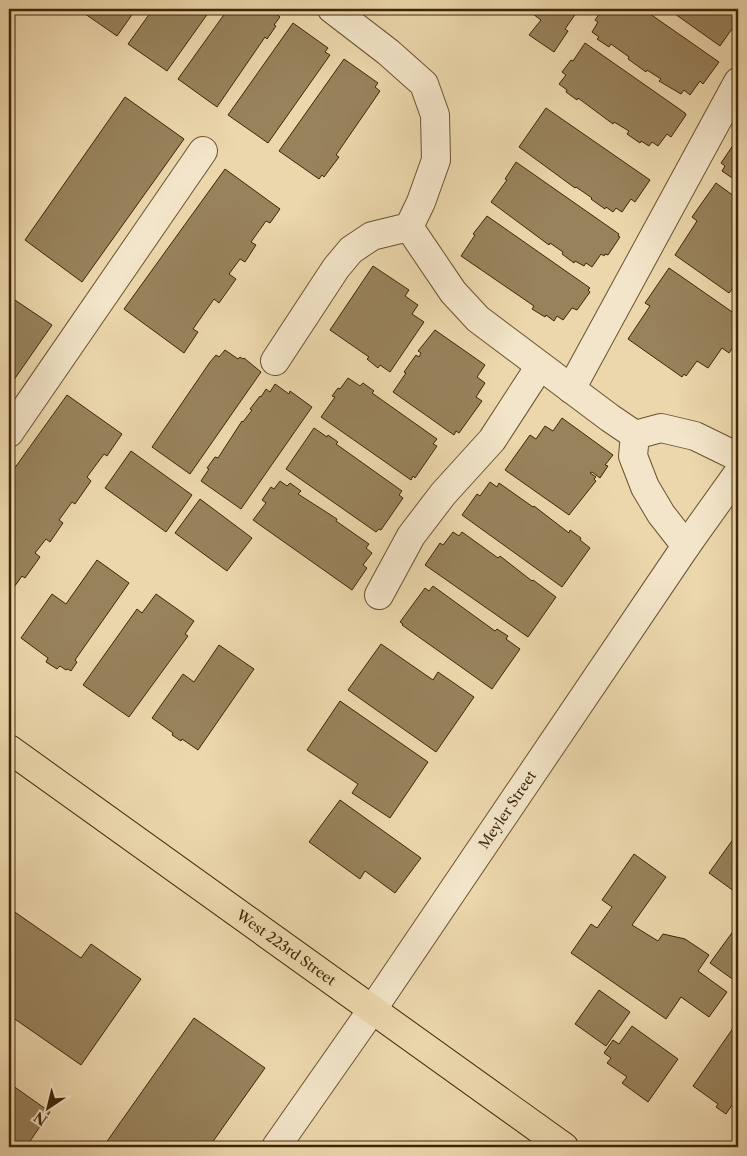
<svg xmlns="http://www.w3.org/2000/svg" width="747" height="1156" font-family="'Libre Caslon Text',serif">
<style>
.building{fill:#98825c;stroke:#3e2606}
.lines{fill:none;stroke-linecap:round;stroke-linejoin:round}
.minor-casing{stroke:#6a5230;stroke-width:30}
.major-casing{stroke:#3e2606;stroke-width:30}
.minor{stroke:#f3e5c9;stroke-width:28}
.major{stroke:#ecd7ac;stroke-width:28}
.labels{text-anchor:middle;stroke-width:4;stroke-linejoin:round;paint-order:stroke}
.street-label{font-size:14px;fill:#3e2606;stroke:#f3e5c9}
</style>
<rect width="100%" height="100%" fill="#ecd7ac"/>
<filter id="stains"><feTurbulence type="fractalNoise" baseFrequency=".004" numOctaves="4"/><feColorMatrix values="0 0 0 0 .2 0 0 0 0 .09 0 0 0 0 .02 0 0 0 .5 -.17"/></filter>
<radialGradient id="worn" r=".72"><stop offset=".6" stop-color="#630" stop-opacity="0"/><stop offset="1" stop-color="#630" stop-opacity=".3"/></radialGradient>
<path class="building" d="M 78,9 L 136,9 L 117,36 Z
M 153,9 L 211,9 L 167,71 L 128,44 Z
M 228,9 L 280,9 L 276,14 L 280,17 L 274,25 L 276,26 L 267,39 L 265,37 L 217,107 L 178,79 Z
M 526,9 L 579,9 L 565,29 L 568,31 L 554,52 L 529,35 L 541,20 Z
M 607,9 L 643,9 L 719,62 L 703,84 L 700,81 L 690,95 L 684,90 L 681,94 L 659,81 L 661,79 L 647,70 L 646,72 L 628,59 L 629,57 L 611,44 L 609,47 L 597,39 L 599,37 L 592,32 L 598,22 L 595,20 L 602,10 L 605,12 Z
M 668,9 L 738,9 L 738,20 L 720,46 Z
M 293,23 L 328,48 L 325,52 L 330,55 L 268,143 L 228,115 Z
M 585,43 L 685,113 L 686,115 L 671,137 L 667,134 L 658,146 L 652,142 L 649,146 L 641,141 L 640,143 L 627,134 L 629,131 L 614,122 L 613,124 L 578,98 L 577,100 L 566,92 L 567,90 L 559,84 L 566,75 L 562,72 L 571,60 L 573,61 Z
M 344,59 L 378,83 L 375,87 L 380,91 L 336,155 L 339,157 L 324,177 L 322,175 L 319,179 L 279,151 Z
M 125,97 L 184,139 L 82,282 L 25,240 Z
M 546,108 L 650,180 L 635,202 L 631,199 L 622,212 L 616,208 L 613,212 L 606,207 L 605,209 L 591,199 L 592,198 L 576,187 L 575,188 L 519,147 Z
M 738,138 L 738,182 L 722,171 L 725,166 L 721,163 Z
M 516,162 L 619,234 L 618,236 L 620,237 L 608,255 L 605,254 L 604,256 L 601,254 L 592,267 L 586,263 L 584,266 L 575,261 L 574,263 L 562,254 L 563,252 L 550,243 L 549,245 L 491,202 L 507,180 L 505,179 Z
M 225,169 L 280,209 L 270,223 L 266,221 L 251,242 L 256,245 L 245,262 L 240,259 L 229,274 L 236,279 L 219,303 L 214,299 L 193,329 L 198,332 L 184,353 L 124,309 Z
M 716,183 L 738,199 L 738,282 L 729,293 L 675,255 L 697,221 L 692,217 Z
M 487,216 L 590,288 L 588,290 L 590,292 L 577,310 L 572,308 L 563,320 L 557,316 L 554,321 L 546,315 L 545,317 L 532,309 L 534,306 L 461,256 L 475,235 L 473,234 Z
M 373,266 L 409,290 L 405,296 L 418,305 L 412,314 L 424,322 L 390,372 L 380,365 L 378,368 L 367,359 L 369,357 L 330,330 Z
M 669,268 L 738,316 L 738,339 L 729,353 L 722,348 L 708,368 L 697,361 L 686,376 L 684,374 L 682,377 L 628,339 L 650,306 L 645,303 Z
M 9,296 L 52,325 L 9,387 Z
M 435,330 L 485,365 L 477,377 L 485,383 L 476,397 L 482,401 L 459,433 L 456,431 L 454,435 L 393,392 L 406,373 L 404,372 L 416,355 L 419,357 L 421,353 L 418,351 Z
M 225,350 L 238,359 L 240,357 L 243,359 L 244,358 L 261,372 L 190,474 L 152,447 L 210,362 L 216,355 L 219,357 Z
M 348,378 L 360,386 L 363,383 L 374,391 L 372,393 L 437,439 L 433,444 L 437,446 L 415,478 L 413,476 L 411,480 L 321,417 L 335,397 L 332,396 L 338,388 L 340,389 Z
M 275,384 L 289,394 L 290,391 L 312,407 L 241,509 L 201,481 L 209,469 L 207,468 L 215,457 L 218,458 L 242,421 L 243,422 L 252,410 L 250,409 L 260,396 L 261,397 L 266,389 L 270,392 Z
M 67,395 L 122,434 L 107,456 L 104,454 L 87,477 L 91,481 L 75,504 L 72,502 L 59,520 L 63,523 L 50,542 L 46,539 L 35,553 L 40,557 L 25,578 L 22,576 L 12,590 L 15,593 L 9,602 L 9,476 Z
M 562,418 L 613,455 L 605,465 L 608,466 L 600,478 L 592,472 L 590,473 L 596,477 L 594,479 L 596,481 L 569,515 L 505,470 L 530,435 L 536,439 L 545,426 L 553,431 Z
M 314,428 L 327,437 L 328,435 L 338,442 L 336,444 L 402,491 L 399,495 L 403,498 L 381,530 L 379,529 L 376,532 L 286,469 Z
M 131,451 L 192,495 L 166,532 L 105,488 Z
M 280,481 L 287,486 L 290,483 L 301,491 L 298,494 L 337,519 L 336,521 L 369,544 L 366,548 L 372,553 L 363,565 L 367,568 L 352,590 L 253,520 L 266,503 L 262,500 L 271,487 L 274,489 Z
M 490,482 L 497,487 L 499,483 L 533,507 L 534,506 L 569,533 L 570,530 L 581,538 L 580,540 L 590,548 L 562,587 L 462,515 L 477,494 L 480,496 Z
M 200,499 L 252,538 L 227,571 L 175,533 Z
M 453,532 L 459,536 L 462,532 L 498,558 L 500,556 L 532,581 L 533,580 L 556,597 L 528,637 L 425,565 L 440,543 L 443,545 Z
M 97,560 L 129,583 L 75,660 L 77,662 L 71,671 L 68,669 L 66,670 L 60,666 L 57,669 L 46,662 L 48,658 L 21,638 L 52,594 L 66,604 Z
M 433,586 L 495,631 L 497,629 L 508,636 L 506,639 L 520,649 L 492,689 L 402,625 L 403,624 L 400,622 L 425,588 L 429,591 Z
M 156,594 L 194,621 L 185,634 L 188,636 L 129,717 L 83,685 L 137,609 L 142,613 Z
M 381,644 L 433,680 L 438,672 L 474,697 L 436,752 L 348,690 Z
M 219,645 L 254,669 L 198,750 L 182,739 L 181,741 L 172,735 L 173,733 L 152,718 L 183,674 L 194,682 Z
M 340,701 L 428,762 L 390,818 L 352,793 L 358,784 L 307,750 Z
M 340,800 L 421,858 L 395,893 L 365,871 L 360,879 L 309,842 Z
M 734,838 L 738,841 L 738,894 L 709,873 Z
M 634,854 L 666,877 L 632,925 L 658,941 L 663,934 L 685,939 L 709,955 L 698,971 L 727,992 L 709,1017 L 681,997 L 666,1019 L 571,953 L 591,924 L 597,928 L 612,907 L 602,900 Z
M 9,908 L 81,958 L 91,944 L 141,979 L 81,1065 L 9,1015 Z
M 734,930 L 738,933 L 738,983 L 710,963 Z
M 599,990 L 630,1012 L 606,1046 L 575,1024 Z
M 194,1018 L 265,1068 L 209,1147 L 103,1147 Z
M 738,1021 L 738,1096 L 726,1114 L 716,1107 L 718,1104 L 693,1086 Z
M 632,1026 L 678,1059 L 648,1102 L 622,1083 L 627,1077 L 607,1063 L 611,1058 L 604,1053 L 613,1040 L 619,1044 Z
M 9,1083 L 50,1112 L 26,1147 L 9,1147 Z"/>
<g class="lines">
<g class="minor-casing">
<g id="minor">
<path d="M 332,9 L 388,52 L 424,84 L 435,115 L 436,160 L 421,202 L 409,227"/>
<path d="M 409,227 L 453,292 L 478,319 L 610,418 L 635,435"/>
<path d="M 275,361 L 336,268 L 351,250 L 372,236 L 409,227"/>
<path d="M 571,389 L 738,82"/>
<path d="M 9,433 L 203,151"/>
<path d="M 686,546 L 661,514 L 645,487 L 633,456 L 635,435 L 661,428 L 695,436 L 738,457"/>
<path d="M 379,595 L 411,536 L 443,494 L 492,440 L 540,366"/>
<path id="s1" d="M 276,1147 L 372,1010 L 686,546 L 738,473"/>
</g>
</g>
<g class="major-casing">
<g id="major">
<path id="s2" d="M 9,749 L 564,1147"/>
</g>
</g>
<use href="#minor" class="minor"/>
<use href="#major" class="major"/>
</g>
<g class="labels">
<g class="street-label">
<text dy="5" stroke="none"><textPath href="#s1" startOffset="409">Meyler Street</textPath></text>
<text dy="5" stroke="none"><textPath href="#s2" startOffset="341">West 223rd Street</textPath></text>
</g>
</g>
<rect width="747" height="1156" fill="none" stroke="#ecd7ac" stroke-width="30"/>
<rect x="10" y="10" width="727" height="1136" fill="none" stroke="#3e2606" stroke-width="2.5"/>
<rect x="15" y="15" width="717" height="1126" fill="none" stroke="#3e2606"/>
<g transform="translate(48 1108) rotate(215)" stroke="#f3e5c9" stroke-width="4" paint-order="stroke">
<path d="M0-4L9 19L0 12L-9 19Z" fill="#3e2606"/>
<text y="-8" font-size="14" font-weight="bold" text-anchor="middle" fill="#3e2606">N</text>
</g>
<rect width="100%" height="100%" filter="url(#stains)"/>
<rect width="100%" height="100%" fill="url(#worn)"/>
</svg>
